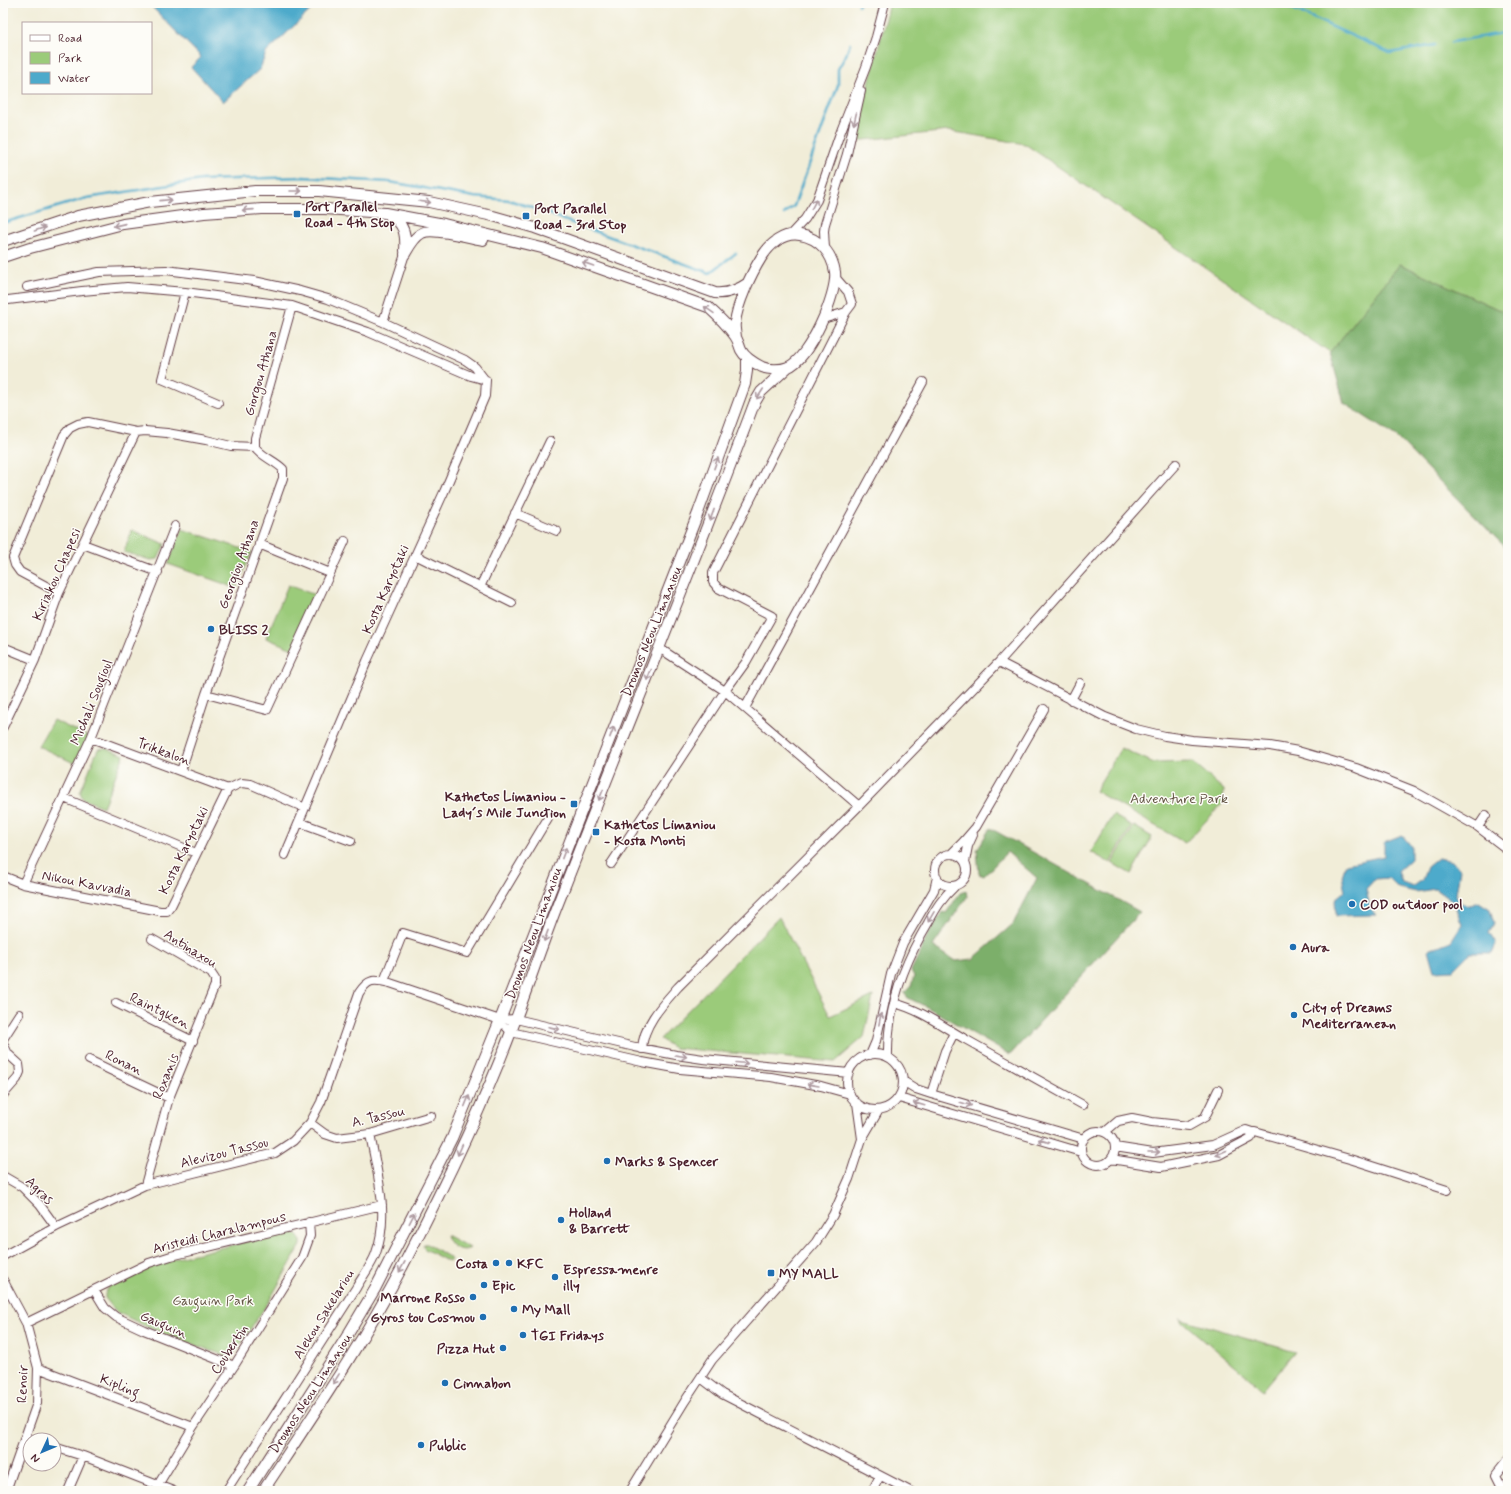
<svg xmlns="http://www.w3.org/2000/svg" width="1511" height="1494" font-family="Mynerve,sans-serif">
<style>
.green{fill:#9bcb7a;stroke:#727552}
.forest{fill:#7caf6a;stroke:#63674a}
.water{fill:#4daacb;stroke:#4c647b}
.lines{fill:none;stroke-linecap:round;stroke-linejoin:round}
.stream{stroke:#4daacb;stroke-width:2.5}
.minor-casing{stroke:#633e45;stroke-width:10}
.major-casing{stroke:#633e45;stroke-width:12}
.minor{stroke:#fff;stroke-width:8}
.major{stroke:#fff;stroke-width:10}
.oneway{stroke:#ae9aa0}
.poi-dot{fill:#1f6fb2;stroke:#fdfcf7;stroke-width:1.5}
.labels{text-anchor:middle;stroke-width:3;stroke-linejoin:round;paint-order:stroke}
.poi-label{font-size:14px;font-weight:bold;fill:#4a1f2b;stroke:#fdfcf7;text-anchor:start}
.street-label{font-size:14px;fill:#4a1f2b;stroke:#fdfcf7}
.park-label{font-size:14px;fill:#625343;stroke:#fdfcf7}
</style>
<rect width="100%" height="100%" fill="#fdfcf7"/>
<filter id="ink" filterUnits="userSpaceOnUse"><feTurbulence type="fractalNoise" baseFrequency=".025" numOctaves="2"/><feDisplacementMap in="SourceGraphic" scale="8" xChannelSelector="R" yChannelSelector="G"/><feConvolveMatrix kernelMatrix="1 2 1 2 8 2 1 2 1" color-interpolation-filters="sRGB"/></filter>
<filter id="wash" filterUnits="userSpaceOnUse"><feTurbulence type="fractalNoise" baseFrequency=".012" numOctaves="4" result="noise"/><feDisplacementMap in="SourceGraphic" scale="16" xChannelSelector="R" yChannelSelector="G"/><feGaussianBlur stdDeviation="0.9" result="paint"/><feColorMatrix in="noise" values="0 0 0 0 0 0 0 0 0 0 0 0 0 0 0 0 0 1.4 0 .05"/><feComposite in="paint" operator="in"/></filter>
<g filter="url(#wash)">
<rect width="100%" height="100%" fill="#f1edd8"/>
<path class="green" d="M 890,3 L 1508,3 L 1508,314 L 1400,264 L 1330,353 L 1025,144 L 949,131 L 854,141 Z
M 182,529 L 252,552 L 236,588 L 168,564 Z
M 132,530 L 165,544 L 158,559 L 150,560 L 124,552 Z
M 288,585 L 318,596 L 295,650 L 266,638 Z
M 53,720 L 89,737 L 76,764 L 38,746 Z
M 106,748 L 124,755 L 103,807 L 83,799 L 80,792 L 98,749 Z
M 1121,748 L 1154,763 L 1192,762 L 1224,790 L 1223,803 L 1185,843 L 1095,791 Z
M 1113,815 L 1132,826 L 1110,863 L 1091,852 Z
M 1134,826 L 1152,837 L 1131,874 L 1112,863 Z
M 779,917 L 830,1016 L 873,996 L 864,1037 L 835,1062 L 674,1048 L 660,1039 Z
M 287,1232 L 296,1234 L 301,1241 L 301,1245 L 269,1301 L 233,1355 L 226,1356 L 153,1330 L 119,1313 L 114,1309 L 105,1298 C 105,1295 105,1292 107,1289 C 112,1281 158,1264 169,1260 Z
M 446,1235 L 470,1248 C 460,1254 448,1244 446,1235 Z
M 424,1244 L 427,1244 L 449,1257 L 451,1260 L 449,1262 L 447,1261 L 425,1249 L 423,1247 Z
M 1179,1318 L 1295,1352 L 1263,1390 Z"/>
<path class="forest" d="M 1400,264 L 1508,314 L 1508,550 L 1396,437 L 1344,403 L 1330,353 Z
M 990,828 L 1140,912 L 1010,1055 L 927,1007 L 908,998 L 904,993 L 911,986 L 914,976 L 911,971 L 928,935 L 942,912 L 946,913 L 960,893 L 966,891 L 967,897 L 933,946 L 955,961 L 973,959 L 1013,924 L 1037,878 L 1007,852 L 984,876 L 979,874 L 977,850 Z"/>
<path class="water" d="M 148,3 L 318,3 L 266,53 L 260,69 L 223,102 L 191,67 L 201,57 Z
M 1402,835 L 1411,846 L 1411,859 L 1398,871 L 1402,882 L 1414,886 L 1422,880 L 1427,867 L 1438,858 L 1452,861 L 1460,869 L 1456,895 L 1459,902 L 1468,906 L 1479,902 L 1490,909 L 1494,923 L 1489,933 L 1496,944 L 1492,953 L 1470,953 L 1453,970 L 1434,971 L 1428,950 L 1451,941 L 1462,924 L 1453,902 L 1435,889 L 1416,892 L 1398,888 L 1388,878 L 1375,879 L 1366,889 L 1370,908 L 1376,915 L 1336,916 L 1335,899 L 1345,891 L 1342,876 L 1346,864 L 1384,856 L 1384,842 Z"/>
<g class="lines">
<path class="stream" d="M 870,3 L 870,4
M 1280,3 L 1390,53 L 1435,45
M 859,5 L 859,3
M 1452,42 L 1508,32
M 784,214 L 794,206 L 838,85 L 838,69 L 846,55 L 850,44
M 3,223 L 87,198 L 202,180 L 303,177 L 390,182 L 474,197 L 509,200 L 548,213 L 561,219 L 710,273 L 736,253"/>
</g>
</g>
<g filter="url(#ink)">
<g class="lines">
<g class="minor-casing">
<path id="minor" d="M 790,235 L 805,219 L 817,200 L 839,136 L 866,67 L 876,37 L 885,3
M 825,249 L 824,231 L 825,224 L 847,154 L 861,91
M 27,287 L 99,272 L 166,270 L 254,281 L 300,291 L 328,299 L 383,322 L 465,360 L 475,367 L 485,380
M 185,292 L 162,379 L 218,403
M 8,300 L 82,291 L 127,287 L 185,292 L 292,306 L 368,332 L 471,376 L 486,380
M 823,319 L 846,312
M 383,322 L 405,254
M 255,447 L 255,438 L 292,306
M 515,513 L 557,531
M 83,544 L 158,572
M 259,544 L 330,573
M 415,555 L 512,603
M 480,587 L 550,441
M 59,593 L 20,572 L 15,565 L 13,558 L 64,435 L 70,428 L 78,424 L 88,422 L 136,432 L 145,431 L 167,433 L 206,440 L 231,446 L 255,447
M 3,647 L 35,660
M 659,648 L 725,691 L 859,806
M 999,662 L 1105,717 L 1136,729 L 1165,736 L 1192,740 L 1270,746 L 1298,751 L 1356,768 L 1414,791 L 1478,827 L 1508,850
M 206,694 L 267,710 L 345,541
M 1071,700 L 1080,683
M 745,708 L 923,382
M 3,727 L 35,660 L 59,593 L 136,432
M 91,738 L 228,789
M 181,771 L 206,694 L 283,478 L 283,469 C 274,460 262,457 255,447
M 64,798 L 196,853
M 299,822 L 351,841
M 1478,827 L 1486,815
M 951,854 L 963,842 L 976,827 L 1044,709
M935 870a16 16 0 1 1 32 0a16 16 0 1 1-32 0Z
M 285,855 L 367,661 L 444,492 L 485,396 L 486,380
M 965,862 L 968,846 L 973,835
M 611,864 L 725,691 L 746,662 L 772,616 L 718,588 L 713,582 L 713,573 L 846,312 L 852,304 L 848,292 L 835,277
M 3,876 L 23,884 L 160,911 L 167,911 L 171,906 L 228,789 L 241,783 L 250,784 L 305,808
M 23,884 L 91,738 L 175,526
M 384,981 L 403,933 L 467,953 L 548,818
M 116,1003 L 193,1041
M 894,1003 C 921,1010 942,1026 965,1039 C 1004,1061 1043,1083 1083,1105
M 500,1020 L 511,1032 L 642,1062 L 680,1069 L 771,1077 L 821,1086 L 850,1094
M 3,1039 L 19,1014
M 3,1043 L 8,1054 L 19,1064 L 20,1072 L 17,1079 L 3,1095
M 642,1049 C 643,1025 663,1004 678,987 L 859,806 L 999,662 L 1176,464
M847 1082a28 28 0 1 1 56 0a28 28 0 1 1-56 0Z
M 870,1055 L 876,1041 L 891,974 L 903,943 L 934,890 L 937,877
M 888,1057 C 887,1010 904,963 928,923 C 936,908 942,898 955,886
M 89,1060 L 169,1098
M 903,1081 L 916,1089 L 931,1094 L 1084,1139
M 931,1094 L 945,1051 L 954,1033
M 899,1098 L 1081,1152
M 857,1103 L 862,1139
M 310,1123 L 325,1134 L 337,1138 L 370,1134 L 431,1116
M1081 1148a17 17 0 1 1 34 0a17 17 0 1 1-34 0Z
M 1105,1132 L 1118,1121 L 1132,1118 L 1152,1122 L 1189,1126 L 1205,1117 L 1218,1090
M 1115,1147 L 1153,1153 L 1213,1145 L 1246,1130 L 1252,1132 L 1255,1132 L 1353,1160 L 1447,1190
M 1111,1159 L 1161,1167 L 1219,1155 L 1251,1138 L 1252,1132
M 3,1176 L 22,1187 L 40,1205 L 56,1227
M 145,1185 L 169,1098 L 215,985 L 215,979 L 211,973 L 152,939
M 3,1256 L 56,1227 L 145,1185 L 275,1153 L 293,1141 L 310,1123 L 321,1102 L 359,993 C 368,979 373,979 390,983 L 500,1020 L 516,1019 L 635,1047 L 676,1055 L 703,1059 L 849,1073
M 3,1280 L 26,1323 L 38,1368 L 37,1403 L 6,1491
M 94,1290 L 105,1308 L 116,1317 L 144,1330 L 234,1366
M 26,1323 L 149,1263 L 171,1256 L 382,1205
M 38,1368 L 193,1427
M 701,1378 L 722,1394 L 910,1491
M 25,1437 L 33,1440
M 54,1447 L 83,1456 L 173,1491
M 158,1485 L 193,1427 L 234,1366 L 302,1258 L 310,1236 L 309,1222
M 68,1491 L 83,1456
M 226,1491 L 356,1288 C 362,1277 372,1265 376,1253 C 390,1215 377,1173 370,1134
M 630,1491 L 685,1401 L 712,1360 L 816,1242 L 833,1215 L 849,1179 L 862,1139 L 879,1110
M 872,1491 L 880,1476
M 1504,1491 L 1496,1475 L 1508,1460"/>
</g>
<g class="major-casing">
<path id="major" d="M 390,216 C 405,223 406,236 405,251
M 3,241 L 78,216 L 150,202 L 255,191 L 319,191 L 429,202 L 493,216 L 535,228 L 715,293 C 728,294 738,290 748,283
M 405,254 C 409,247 414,237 422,233 C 432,227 471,238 483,240
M 3,257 L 30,248 L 123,224 L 204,213 L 262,209 L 325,209 L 385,213 L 444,224 L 542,248 L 708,307 C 718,316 727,325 735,336 C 738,340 739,345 741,350 C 745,358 754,363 762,367 C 769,370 781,370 788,367 C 809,359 838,293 835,272 C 832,253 819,238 800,235 C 783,232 769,245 761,258 C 751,274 737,304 735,323 C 734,328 736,333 736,338
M 248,1491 L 347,1336 L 375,1289 L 452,1138 L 500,1020 L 698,513 L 745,384 L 747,371 L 747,358
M 263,1491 C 314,1414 366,1338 408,1256 C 446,1183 482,1108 511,1032 C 528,987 543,941 561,896 C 625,732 692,569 754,404 L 761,392 L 788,367"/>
</g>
<use href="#minor" class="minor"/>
<use href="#major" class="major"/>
</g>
<defs><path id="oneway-shaft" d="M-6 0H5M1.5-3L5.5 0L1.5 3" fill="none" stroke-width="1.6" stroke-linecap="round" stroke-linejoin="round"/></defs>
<g class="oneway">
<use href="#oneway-shaft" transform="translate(855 119) rotate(103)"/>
<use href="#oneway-shaft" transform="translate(296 191)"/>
<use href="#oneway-shaft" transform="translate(166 200) rotate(-6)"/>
<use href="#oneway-shaft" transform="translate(425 202) rotate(7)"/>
<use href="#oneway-shaft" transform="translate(814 204) rotate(-62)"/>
<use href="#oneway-shaft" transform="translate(248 210) rotate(176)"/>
<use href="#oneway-shaft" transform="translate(119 225) rotate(167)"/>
<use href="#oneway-shaft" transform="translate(40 229) rotate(-19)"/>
<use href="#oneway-shaft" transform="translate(588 264) rotate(-161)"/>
<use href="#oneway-shaft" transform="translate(709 310) rotate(-145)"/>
<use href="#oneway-shaft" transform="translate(760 394) rotate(123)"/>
<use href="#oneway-shaft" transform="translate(716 463) rotate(-70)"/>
<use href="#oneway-shaft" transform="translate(712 515) rotate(111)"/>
<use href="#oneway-shaft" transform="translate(649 675) rotate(112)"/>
<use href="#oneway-shaft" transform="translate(612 732) rotate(-69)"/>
<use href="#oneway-shaft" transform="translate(601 795) rotate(112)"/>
<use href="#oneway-shaft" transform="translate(564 853) rotate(-69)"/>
<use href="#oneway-shaft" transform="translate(931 917) rotate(120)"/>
<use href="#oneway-shaft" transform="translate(546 936) rotate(110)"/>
<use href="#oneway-shaft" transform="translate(880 1019) rotate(-79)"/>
<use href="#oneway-shaft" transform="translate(554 1028) rotate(13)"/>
<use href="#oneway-shaft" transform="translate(681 1056) rotate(9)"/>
<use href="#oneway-shaft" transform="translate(742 1063) rotate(5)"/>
<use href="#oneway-shaft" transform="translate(813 1085) rotate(-170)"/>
<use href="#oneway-shaft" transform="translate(467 1101) rotate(-68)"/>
<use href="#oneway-shaft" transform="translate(919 1104) rotate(-164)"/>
<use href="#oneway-shaft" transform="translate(966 1104) rotate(16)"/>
<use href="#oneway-shaft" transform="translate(1044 1141) rotate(-164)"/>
<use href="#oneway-shaft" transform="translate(460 1150) rotate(114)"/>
<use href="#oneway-shaft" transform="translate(1154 1152)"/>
<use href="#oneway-shaft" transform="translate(1221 1153) rotate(156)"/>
<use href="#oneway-shaft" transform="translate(412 1218) rotate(-63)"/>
<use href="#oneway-shaft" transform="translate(402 1267) rotate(119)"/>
<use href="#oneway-shaft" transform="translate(336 1379) rotate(122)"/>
</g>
</g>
<g class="poi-dot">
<rect x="293" y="210" width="8" height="8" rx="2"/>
<rect x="522" y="212" width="8" height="8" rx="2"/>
<circle cx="211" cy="629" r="4"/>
<rect x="570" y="800" width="8" height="8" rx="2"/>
<rect x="592" y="828" width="8" height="8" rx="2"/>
<circle cx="1352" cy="904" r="4"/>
<circle cx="1293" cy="947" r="4"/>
<circle cx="1294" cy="1015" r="4"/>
<circle cx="607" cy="1161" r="4"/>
<circle cx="561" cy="1220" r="4"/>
<circle cx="496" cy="1263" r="4"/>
<circle cx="509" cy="1263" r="4"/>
<rect x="767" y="1269" width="8" height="8" rx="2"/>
<circle cx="555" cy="1277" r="4"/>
<circle cx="484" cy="1285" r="4"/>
<circle cx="473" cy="1297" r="4"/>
<circle cx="514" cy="1309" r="4"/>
<circle cx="483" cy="1317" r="4"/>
<circle cx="523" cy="1335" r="4"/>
<circle cx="503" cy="1348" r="4"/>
<circle cx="445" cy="1383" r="4"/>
<circle cx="421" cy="1445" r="4"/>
</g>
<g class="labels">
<g class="poi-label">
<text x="305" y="211">Port Parallel<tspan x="305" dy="16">Road - 4th Stop</tspan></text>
<text x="534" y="213">Port Parallel<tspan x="534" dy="16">Road - 3rd Stop</tspan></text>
<text x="219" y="634">BLISS 2</text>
<text x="566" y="801" text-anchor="end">Kathetos Limaniou -<tspan x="566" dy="16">Lady´s Mile Junction</tspan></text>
<text x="604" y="829">Kathetos Limaniou<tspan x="604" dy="16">- Kosta Monti</tspan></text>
<text x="1360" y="909">COD outdoor pool</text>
<text x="1301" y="952">Aura</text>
<text x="1302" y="1012">City of Dreams<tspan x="1302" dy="16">Mediterranean</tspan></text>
<text x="615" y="1166">Marks &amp; Spencer</text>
<text x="569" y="1217">Holland<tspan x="569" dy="16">&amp; Barrett</tspan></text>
<text x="488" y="1268" text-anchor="end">Costa</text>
<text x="517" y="1268">KFC</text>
<text x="563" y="1274">Espressamenre<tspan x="563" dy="16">illy</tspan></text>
<text x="779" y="1278">MY MALL</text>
<text x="492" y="1290">Epic</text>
<text x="465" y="1302" text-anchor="end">Marrone Rosso</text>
<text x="522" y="1314">My Mall</text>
<text x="475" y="1322" text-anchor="end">Gyros tou Cosmou</text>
<text x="531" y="1340">TGI Fridays</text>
<text x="495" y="1353" text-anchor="end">Pizza Hut</text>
<text x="453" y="1388">Cinnabon</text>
<text x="429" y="1450">Public</text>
</g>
<g class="street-label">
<text transform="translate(260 373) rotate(-74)" y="5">Giorgou Athana</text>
<text transform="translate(238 564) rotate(-70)" y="5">Georgiou Athana</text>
<text transform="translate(56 574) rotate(-66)" y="5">Kiriakou Chapesi</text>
<text transform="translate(385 589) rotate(-66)" y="5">Kosta Karyotaki</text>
<text transform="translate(651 631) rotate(-68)" y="5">Dromos Neou Limaniou</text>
<text transform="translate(91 702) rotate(-68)" y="5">Michali Sougioul</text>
<text transform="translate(164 751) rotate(20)" y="5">Trikkalon</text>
<text transform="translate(183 850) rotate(-64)" y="5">Kosta Karyotaki</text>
<text transform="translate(87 883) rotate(11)" y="5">Nikou Kavvadia</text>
<text transform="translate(533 933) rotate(-70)" y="5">Dromos Neou Limaniou</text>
<text transform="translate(191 948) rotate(32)" y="5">Antinaxou</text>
<text transform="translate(160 1010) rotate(26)" y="5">Raintgken</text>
<text transform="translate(124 1062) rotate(26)" y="5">Ronan</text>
<text transform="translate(165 1076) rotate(-68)" y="5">Roxanis</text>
<text transform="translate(378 1116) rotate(-13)" y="5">A. Tassou</text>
<text transform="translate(224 1152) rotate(-14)" y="5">Alevizou Tassou</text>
<text transform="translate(40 1190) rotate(45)" y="5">Agras</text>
<text transform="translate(219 1232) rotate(-14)" y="5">Aristeidi Charalampous</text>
<text transform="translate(323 1314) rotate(-58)" y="5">Alekou Sakelariou</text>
<text transform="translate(164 1324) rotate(23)" y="5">Gauguin</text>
<text transform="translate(229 1349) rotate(-57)" y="5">Coubertin</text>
<text transform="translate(22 1384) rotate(-88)" y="5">Renoir</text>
<text transform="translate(120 1385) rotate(21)" y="5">Kipling</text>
<text transform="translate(310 1393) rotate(-57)" y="5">Dromos Neou Limaniou</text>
</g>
<g class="park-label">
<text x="1179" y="803">Adventure Park</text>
<text x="213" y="1305">Gauguin Park</text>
</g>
</g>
<rect width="1511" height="1494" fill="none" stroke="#fdfcf7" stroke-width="16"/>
<rect x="22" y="22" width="130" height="72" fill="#fdfcf7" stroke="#b5a4a5"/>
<rect x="30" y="35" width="20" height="6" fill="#ffffff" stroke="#b5a4a5"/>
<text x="58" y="42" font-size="12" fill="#4a1f2b">Road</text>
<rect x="30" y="52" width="20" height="12" fill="#9bcb7a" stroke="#b5a4a5"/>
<text x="58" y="62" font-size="12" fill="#4a1f2b">Park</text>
<rect x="30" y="72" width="20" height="12" fill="#4daacb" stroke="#b5a4a5"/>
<text x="58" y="82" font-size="12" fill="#4a1f2b">Water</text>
<g transform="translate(42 1452) rotate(226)"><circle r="19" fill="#fdfcf7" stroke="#b5a4a5"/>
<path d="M0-3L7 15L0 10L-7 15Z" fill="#1f6fb2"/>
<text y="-6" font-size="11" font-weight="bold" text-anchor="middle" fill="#4a1f2b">N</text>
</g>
</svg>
